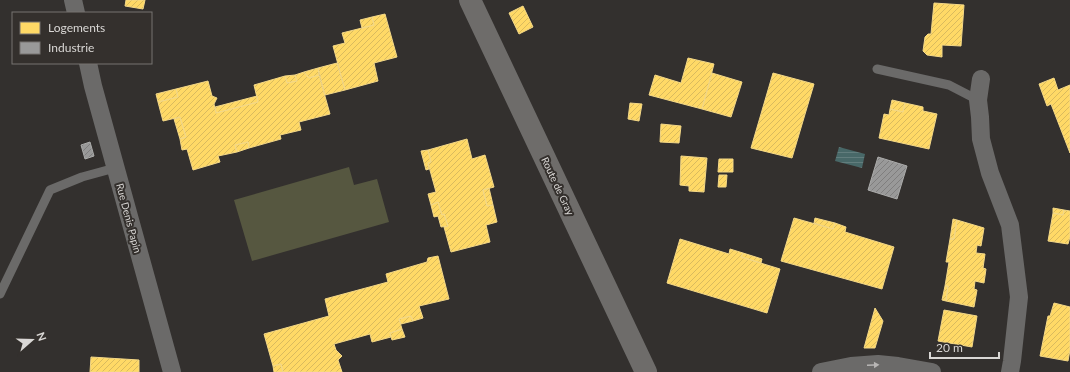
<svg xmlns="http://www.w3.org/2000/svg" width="1070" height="372" font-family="Lato,sans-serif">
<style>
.pitch{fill:#565740}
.water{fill:url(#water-rules)}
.homes{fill:url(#homes-hatch);stroke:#f4d887}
.industry{fill:url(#industry-hatch);stroke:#acacab}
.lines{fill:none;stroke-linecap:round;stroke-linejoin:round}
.lane{stroke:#6b6a69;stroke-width:9}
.street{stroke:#6b6a69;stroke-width:18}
.secondary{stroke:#6e6c6a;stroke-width:22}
.oneway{fill:#b8b6b5}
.labels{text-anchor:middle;stroke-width:4;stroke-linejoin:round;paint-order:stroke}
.street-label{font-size:10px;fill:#d9d7d5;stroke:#34302d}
</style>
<defs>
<pattern id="water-rules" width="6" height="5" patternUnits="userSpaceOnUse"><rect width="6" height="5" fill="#486868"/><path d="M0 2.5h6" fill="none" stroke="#627d7d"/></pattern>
<pattern id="homes-hatch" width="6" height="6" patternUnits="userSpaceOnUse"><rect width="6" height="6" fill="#ffd966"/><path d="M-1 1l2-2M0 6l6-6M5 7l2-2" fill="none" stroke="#d9ba5e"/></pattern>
<pattern id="industry-hatch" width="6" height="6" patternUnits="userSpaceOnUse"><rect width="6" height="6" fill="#999"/><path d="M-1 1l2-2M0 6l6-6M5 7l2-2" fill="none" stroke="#7f7e7e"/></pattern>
</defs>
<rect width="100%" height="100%" fill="#33302e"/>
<path class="pitch" d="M 349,167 L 354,185 L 377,179 L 389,222 L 252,261 L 234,200 Z"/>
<path class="water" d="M 839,147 L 865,154 L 862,168 L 835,161 Z"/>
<path class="homes" d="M 126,0 L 145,0 L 143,9 L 125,6 Z
M 934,3 L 964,5 L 961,46 L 942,45 L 942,57 L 927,55 L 923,51 L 925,37 L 928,34 L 931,34 Z
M 523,6 L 533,27 L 519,34 L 509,13 Z
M 385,14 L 397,57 L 374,63 L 378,81 L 345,90 L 333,46 L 345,43 L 342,33 L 374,25 L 372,17 Z
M 372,17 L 374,25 L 362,28 L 360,20 Z
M 688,58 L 714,64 L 702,109 L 649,95 L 655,75 L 681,83 Z
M 337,63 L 345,90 L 325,95 L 318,68 Z
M 318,68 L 319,75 L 309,78 L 304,72 Z
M 304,72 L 309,78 L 319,75 L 330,114 L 299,122 L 301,130 L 280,135 L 281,139 L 249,148 L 248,142 L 235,145 L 237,152 L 218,156 L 220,162 L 193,170 L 187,149 L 182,150 L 180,139 L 186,137 L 180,117 L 163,121 L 158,102 L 178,97 L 176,89 L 208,81 L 212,96 L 217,98 L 214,104 L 216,113 L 258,102 L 254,85 L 285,76 L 287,83 L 297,81 L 295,75 Z
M 712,73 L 742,82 L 731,117 L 702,109 Z
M 773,73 L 814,84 L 792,158 L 751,148 Z
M 295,75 L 297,81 L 287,83 L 285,76 Z
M 1054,78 L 1058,90 L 1070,85 L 1070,153 L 1051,104 L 1047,106 L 1039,84 Z
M 176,89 L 178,97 L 158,102 L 156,94 Z
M 257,96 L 258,102 L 216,113 L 215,107 Z
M 892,100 L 905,103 L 903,112 L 890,109 Z
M 630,103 L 642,104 L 639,121 L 628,119 Z
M 905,103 L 923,107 L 923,111 L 937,114 L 929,149 L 879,138 L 884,114 L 889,115 L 890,109 L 903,112 Z
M 180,117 L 186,137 L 180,139 L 174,119 Z
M 661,124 L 681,126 L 679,143 L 660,142 Z
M 467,139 L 472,159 L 485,155 L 494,187 L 483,190 L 487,206 L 493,205 L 497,222 L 486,225 L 490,242 L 451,252 L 444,227 L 448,226 L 444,214 L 442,215 L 438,202 L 431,205 L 428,194 L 436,192 L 428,163 L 431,162 L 428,150 Z
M 248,142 L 249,148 L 237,152 L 235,145 Z
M 428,150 L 431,162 L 428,163 L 429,169 L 426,170 L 421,151 Z
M 681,156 L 707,158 L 704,192 L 689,191 L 689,186 L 680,185 Z
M 719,159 L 733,159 L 733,172 L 718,172 Z
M 719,175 L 727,175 L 726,187 L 718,187 Z
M 489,188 L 493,205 L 487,206 L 483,190 Z
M 438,202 L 442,215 L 444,214 L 448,226 L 441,227 L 438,216 L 434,217 L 431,205 Z
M 1053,208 L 1064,210 L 1063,215 L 1053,213 Z
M 1064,210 L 1070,211 L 1070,237 L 1068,244 L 1048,241 L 1053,213 L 1063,215 Z
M 794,218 L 833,229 L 835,223 L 846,227 L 845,232 L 894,247 L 882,289 L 781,261 Z
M 815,218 L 835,223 L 833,229 L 814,223 Z
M 953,219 L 957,220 L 954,239 L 950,239 Z
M 957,220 L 984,228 L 981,246 L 977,245 L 976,253 L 985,254 L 983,268 L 986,269 L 984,283 L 975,281 L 974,289 L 977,290 L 974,307 L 946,301 L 948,286 L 945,286 L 949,262 L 946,262 L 950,239 L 954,239 Z
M 680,239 L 729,254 L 730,249 L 743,253 L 741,257 L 780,269 L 767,313 L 667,283 Z
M 743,253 L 762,259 L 761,263 L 741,257 Z
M 438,256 L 449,299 L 419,306 L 423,318 L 413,321 L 411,316 L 399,319 L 402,329 L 390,333 L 391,337 L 372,342 L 370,334 L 334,344 L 336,350 L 342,356 L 338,360 L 342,372 L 283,372 L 281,364 L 273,366 L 264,334 L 329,316 L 325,299 L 388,282 L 386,274 L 427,262 L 428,258 Z
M 945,286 L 948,286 L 946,301 L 942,300 Z
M 1054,303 L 1070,307 L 1070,350 L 1068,361 L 1040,356 L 1048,316 L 1050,316 Z
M 875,308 L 883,321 L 875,348 L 864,348 Z
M 944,310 L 977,316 L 972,347 L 938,341 Z
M 411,316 L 413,321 L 401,324 L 399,319 Z
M 402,329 L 405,337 L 392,340 L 390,333 Z
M 91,357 L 139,360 L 139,372 L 90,372 Z
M 281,364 L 283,372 L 274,372 L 273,366 Z"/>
<path class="industry" d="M 90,142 L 94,156 L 85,159 L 81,145 Z
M 878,157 L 907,166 L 897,199 L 868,190 Z"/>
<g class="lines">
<path class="lane" d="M 877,69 L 949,85 L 978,100
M 0,294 L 50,190 L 82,177 L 115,168"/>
<path class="street" d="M 73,0 L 76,13
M 88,63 L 93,86 L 172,372
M 981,79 L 978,100 L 980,117 L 981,139 L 990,173 L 1010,225 L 1019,297 L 1012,361 L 1010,372
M 821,372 L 851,366 L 878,364 L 898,366 L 932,372"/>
<path class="secondary" d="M 470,0 L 646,372"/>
</g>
<defs><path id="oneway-solid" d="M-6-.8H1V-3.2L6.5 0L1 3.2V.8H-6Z"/></defs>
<use class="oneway" href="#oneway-solid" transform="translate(873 365) rotate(-2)"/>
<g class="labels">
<g class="street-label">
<text transform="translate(558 186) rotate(65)" y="4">Route de Gray</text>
<text transform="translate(129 218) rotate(75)" y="4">Rue Denis Papin</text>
</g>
</g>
<rect x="12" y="12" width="140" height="52" fill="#34302d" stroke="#767370"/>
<rect x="20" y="22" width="20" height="12" fill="#ffd966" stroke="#767370"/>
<text x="48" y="32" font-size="12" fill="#d9d7d5">Logements</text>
<rect x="20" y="42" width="20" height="12" fill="#999999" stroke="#767370"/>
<text x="48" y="52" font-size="12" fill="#d9d7d5">Industrie</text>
<g transform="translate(32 340) rotate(70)" stroke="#34302d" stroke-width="3" paint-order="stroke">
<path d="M0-3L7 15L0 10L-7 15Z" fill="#d9d7d5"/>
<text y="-6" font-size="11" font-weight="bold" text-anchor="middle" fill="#d9d7d5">N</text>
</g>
<path d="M930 352v6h69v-6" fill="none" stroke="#d9d7d5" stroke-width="2"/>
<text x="936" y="352" font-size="12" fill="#d9d7d5" stroke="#34302d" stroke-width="3" paint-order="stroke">20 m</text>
</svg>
